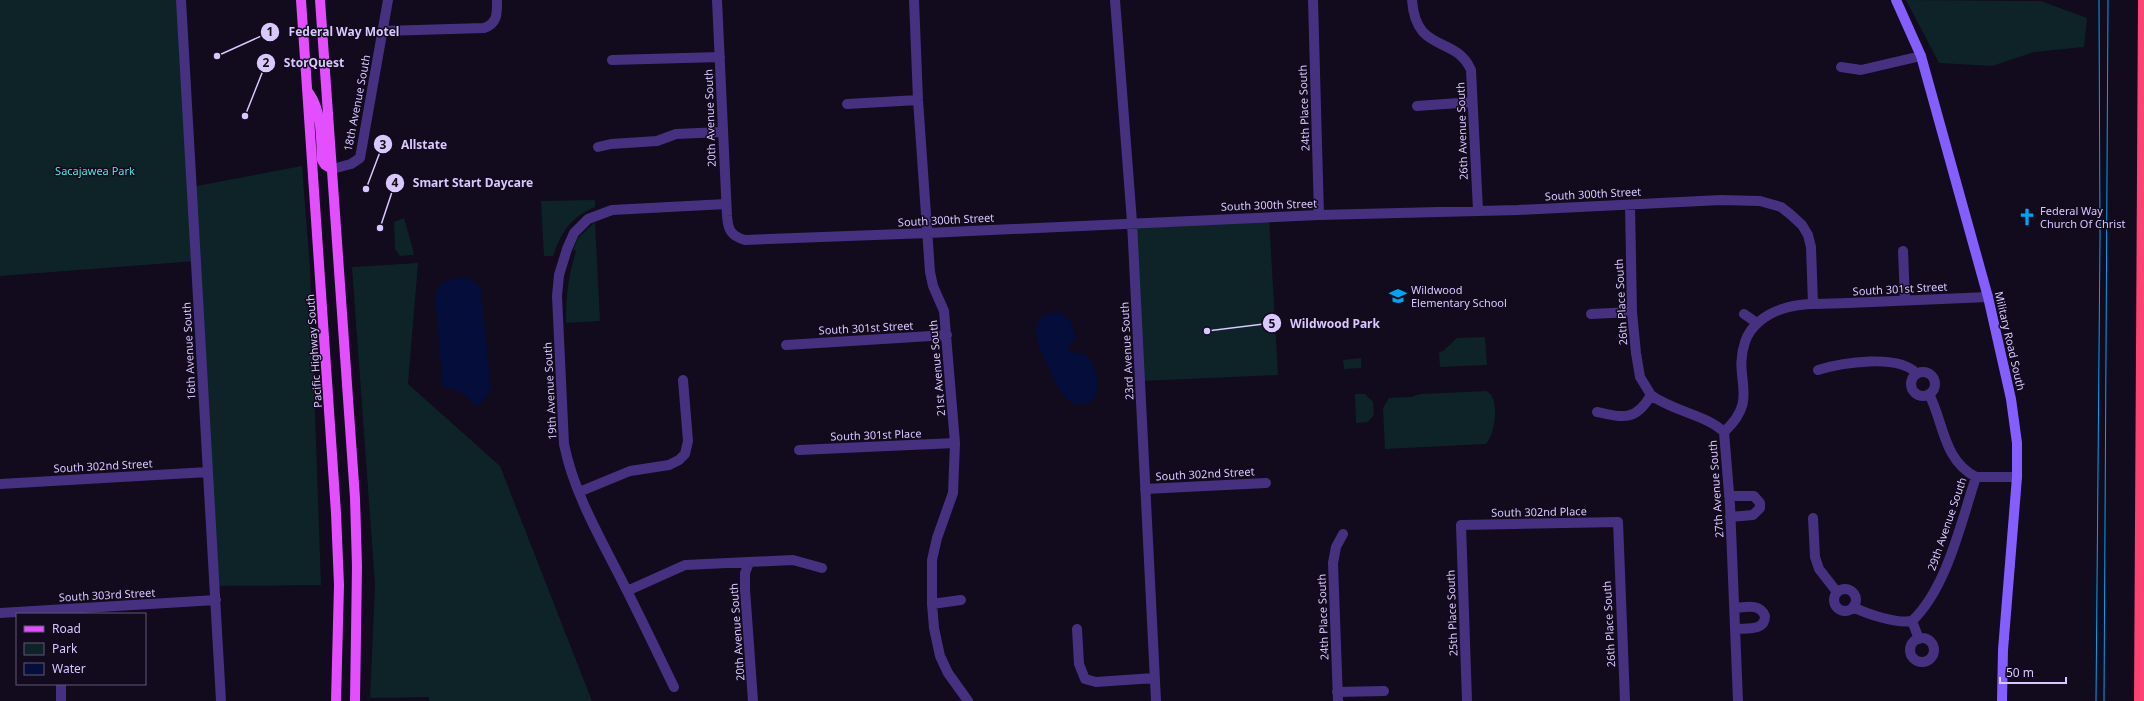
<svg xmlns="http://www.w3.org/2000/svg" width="2144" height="701" font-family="'Noto Sans',sans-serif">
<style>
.green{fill:#0d2328}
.water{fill:#050d3b}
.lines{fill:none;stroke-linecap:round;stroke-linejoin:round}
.street{stroke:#453180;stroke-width:10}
.secondary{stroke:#845eff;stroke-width:10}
.primary{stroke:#e34eff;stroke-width:10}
.highway{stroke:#ff4274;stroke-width:12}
.tram{stroke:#00a5f2;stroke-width:1}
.labels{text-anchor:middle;stroke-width:3;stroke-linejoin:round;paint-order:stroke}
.street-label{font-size:11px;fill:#d9c7ff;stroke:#120a1d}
.park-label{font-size:11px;fill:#4ae7e2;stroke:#120a1d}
.poi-label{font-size:11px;fill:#d9c7ff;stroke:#120a1d;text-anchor:start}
.leader{fill:none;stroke:#d9c7ff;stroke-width:1.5}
.callout-dot{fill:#d9c7ff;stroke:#120a1d;stroke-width:1.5}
.mark-label{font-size:12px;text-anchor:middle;font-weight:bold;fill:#111}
.callout-label{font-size:12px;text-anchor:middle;font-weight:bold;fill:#d9c7ff;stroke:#120a1d;stroke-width:3;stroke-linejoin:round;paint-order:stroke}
</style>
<rect width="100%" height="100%" fill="#120a1d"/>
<path class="green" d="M 0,0 L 181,0 L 191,187 L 302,166 L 310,269 L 321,585 L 215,586 L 196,261 L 0,276 Z
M 1906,0 L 2041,1 L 2087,18 L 2084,47 L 2034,52 L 1992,66 L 1939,63 Z
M 595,200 L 595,207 C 570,218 562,231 553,256 L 544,256 L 541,201 Z
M 1269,217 L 1278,375 L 1141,381 L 1132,222 Z
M 404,218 L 414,253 L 413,255 L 400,256 L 395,249 L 394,222 Z
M 595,222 L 600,321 L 566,323 C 566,296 568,277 576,251 L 573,250 L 578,238 Z
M 418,263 L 408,384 L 500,466 L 592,701 L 429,701 L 429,697 L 370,698 L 375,585 L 352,267 Z
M 1485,337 L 1487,365 L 1440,367 L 1439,352 L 1443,351 L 1457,338 Z
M 1361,358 L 1361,368 L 1344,369 L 1343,360 Z
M 1486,391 C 1501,397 1495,434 1486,444 L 1385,449 L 1383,408 L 1389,398 L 1411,397 L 1421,394 Z
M 1355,394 L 1365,394 L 1373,402 L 1374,415 L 1368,422 L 1356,423 Z"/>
<path class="water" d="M 451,279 C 462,277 477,277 481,290 L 491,389 L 488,395 L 479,405 L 476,405 C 466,397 456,385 443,388 L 435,295 L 441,284 Z
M 1059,312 C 1070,318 1075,326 1075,339 L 1069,344 L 1068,348 L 1072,352 L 1086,355 C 1097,366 1106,397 1086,404 C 1081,405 1076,405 1071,402 C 1060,395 1053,377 1048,366 C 1038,346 1023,314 1059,312 Z"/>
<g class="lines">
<path class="street" d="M 181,0 L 221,701
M 717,0 L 727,216 C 728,230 731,236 745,240 L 928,233 L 1319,215 L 1518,210 L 1721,200 L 1760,201 L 1781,207 L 1790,214 L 1802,225 L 1808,235 L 1811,247 L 1813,304
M 914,0 L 918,100 L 930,272 L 933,286 L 944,311 L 955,443 L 953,493 L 937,538 L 932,560 L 932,604 L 934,628 L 940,656 L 948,673 L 968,701
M 1115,0 L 1132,222 L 1156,701
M 1313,0 L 1319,215
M 1412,0 C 1416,55 1455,34 1471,70 L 1478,210
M 383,31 L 484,28 C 498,23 497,13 497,0
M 612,60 L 720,57
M 1841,67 L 1861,70 L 1921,56
M 847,104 L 918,100
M 1417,106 L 1472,102
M 598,147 L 611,144 L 657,141 L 676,134 L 722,132
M 332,169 L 351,164 L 360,158 L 388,0
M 1630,205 L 1632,312 L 1636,353 L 1640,377 L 1651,395
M 1903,251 L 1905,300
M 1591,314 L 1632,312
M 1744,314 L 1757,323
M 786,345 L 947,335
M 1818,370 C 1841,363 1899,353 1917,374
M1911 384a12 12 0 1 1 24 0a12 12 0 1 1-24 0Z
M 1597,412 C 1624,418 1636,421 1651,395 C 1672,411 1707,415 1724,432
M 799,450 L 955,443
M 1976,477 L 2017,477
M 0,484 L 208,472
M 1145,489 L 1266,483
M 579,492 L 630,471 L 669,465 L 679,460 L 685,454 L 688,441 L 683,380
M 1729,496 L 1754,496 L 1760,503 L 1760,508 L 1753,515 L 1730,517
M 1813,518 L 1815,557 L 1819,569 L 1837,592
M 749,563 L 745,573 L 745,589 L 753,701
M1834 600a11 11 0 1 1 22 0a11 11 0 1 1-22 0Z
M 627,591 L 685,565 L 793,560 L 822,568
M 932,604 L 961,600
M 1853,607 C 1867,614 1897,624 1912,621
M 1735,608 C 1746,607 1760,603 1765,616 C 1765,631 1748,628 1736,629
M 0,613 L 216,600
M 1912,621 C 1947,588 1961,522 1976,477 C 1943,460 1944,423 1929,394
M 1912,621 L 1919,639
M 1077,629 L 1079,664 L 1085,679 L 1096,682 L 1154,678
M1910 650a12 12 0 1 1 24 0a12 12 0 1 1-24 0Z
M 61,684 L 61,701
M 674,687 C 656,650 638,612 619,575 C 598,534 573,490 564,444 L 557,296 L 559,275 L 567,249 L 574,233 L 588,219 L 612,210 L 726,204
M 1337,692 L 1384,691
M 1338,701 L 1333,563 L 1336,547 L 1343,534
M 1467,701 L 1461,525 L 1618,522 L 1625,701
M 1738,701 L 1730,505 L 1724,432 C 1761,398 1732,380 1745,342 C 1750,326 1766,314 1782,309 C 1803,302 1827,304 1848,303 C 1895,301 1942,299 1988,297"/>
<path class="secondary" d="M 1896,0 L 1921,56 L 1988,297 L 2011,399 L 2017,443 L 2017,477 L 2003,650 L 2002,701"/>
<path class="primary" d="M 301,0 L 336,513 L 339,585 L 336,701
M 320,0 L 355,498 L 357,566 L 355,701
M 309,93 C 322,112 321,137 322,160 L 325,165 L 332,169"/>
<path class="highway" d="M 2140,701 L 2144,0"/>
<path class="tram" d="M 2096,701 L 2100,237 L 2099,0
M 2104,701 L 2108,0"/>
</g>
<defs>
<g id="church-bare" transform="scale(1.38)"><path d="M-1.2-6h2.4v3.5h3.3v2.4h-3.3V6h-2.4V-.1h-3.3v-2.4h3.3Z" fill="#00a5f2" stroke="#120a1d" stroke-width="2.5" paint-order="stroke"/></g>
<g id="school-bare" transform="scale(1.38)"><path d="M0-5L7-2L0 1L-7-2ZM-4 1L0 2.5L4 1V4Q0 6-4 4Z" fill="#00a5f2" stroke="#120a1d" stroke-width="2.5" paint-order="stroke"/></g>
</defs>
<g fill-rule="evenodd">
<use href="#church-bare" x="2027" y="217"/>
<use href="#school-bare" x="1398" y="296"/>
</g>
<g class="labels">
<g class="street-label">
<text transform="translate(357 103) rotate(-79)" y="4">18th Avenue South</text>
<text transform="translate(1304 108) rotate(-92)" y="4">24th Place South</text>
<text transform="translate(710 118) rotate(-92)" y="4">20th Avenue South</text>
<text transform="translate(1462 131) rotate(-92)" y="4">26th Avenue South</text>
<text transform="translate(1593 194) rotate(-3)" y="4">South 300th Street</text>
<text transform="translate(1269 205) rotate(-2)" y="4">South 300th Street</text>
<text transform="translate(946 220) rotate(-3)" y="4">South 300th Street</text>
<text transform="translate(1900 289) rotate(-3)" y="4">South 301st Street</text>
<text transform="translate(1621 302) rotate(-93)" y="4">26th Place South</text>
<text transform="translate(866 328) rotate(-3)" y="4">South 301st Street</text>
<text transform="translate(2010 341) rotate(77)" y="4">Military Road South</text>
<text transform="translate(189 351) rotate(-93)" y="4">16th Avenue South</text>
<text transform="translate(314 351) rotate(-94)" y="4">Pacific Highway South</text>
<text transform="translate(1127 351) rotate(-93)" y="4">23rd Avenue South</text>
<text transform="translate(937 368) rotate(-95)" y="4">21st Avenue South</text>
<text transform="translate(550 391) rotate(-93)" y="4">19th Avenue South</text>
<text transform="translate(876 435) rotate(-2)" y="4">South 301st Place</text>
<text transform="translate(103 466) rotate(-3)" y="4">South 302nd Street</text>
<text transform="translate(1205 474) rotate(-3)" y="4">South 302nd Street</text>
<text transform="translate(1716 489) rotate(-94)" y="4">27th Avenue South</text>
<text transform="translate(1539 512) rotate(-1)" y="4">South 302nd Place</text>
<text transform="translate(1947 524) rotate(-71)" y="4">29th Avenue South</text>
<text transform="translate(107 595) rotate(-3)" y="4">South 303rd Street</text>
<text transform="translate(1452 613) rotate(-92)" y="4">25th Place South</text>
<text transform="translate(1323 617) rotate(-92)" y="4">24th Place South</text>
<text transform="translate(1609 624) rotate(-93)" y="4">26th Place South</text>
<text transform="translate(737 632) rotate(-94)" y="4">20th Avenue South</text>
</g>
<g class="park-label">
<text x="95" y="175">Sacajawea Park</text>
</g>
<g class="poi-label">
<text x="2040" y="215">Federal Way<tspan x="2040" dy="13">Church Of Christ</tspan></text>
<text x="1411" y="294">Wildwood<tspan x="1411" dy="13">Elementary School</tspan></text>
</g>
</g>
<path class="leader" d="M217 56L270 32M245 116L266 63M366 189L383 144M380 228L395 183M1207 331L1272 323"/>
<g class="callout-dot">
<circle cx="217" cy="56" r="4"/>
<circle cx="245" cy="116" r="4"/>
<circle cx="366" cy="189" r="4"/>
<circle cx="380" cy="228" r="4"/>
<circle cx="1207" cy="331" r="4"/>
<circle cx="270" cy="32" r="10"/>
<circle cx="266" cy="63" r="10"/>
<circle cx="383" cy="144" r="10"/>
<circle cx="395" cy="183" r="10"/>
<circle cx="1272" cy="323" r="10"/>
</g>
<g class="mark-label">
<text x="270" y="36">1</text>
<text x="266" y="67">2</text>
<text x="383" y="149">3</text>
<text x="395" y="187">4</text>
<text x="1272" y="328">5</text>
</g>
<g class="callout-label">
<text x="344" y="36">Federal Way Motel</text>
<text x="314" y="67">StorQuest</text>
<text x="424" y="149">Allstate</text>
<text x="473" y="187">Smart Start Daycare</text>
<text x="1335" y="328">Wildwood Park</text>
</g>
<rect x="16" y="613" width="130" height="72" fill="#120a1d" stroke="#625677"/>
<rect x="24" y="626" width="20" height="6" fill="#e34eff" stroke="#625677"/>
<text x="52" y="633" font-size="12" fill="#d9c7ff">Road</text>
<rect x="24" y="643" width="20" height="12" fill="#0d2328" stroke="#625677"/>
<text x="52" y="653" font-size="12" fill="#d9c7ff">Park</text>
<rect x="24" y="663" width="20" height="12" fill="#050d3b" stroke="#625677"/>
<text x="52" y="673" font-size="12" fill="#d9c7ff">Water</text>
<path d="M2000 677v6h66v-6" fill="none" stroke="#d9c7ff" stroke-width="2"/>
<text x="2006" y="677" font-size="12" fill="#d9c7ff" stroke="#120a1d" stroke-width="3" paint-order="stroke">50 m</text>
</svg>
